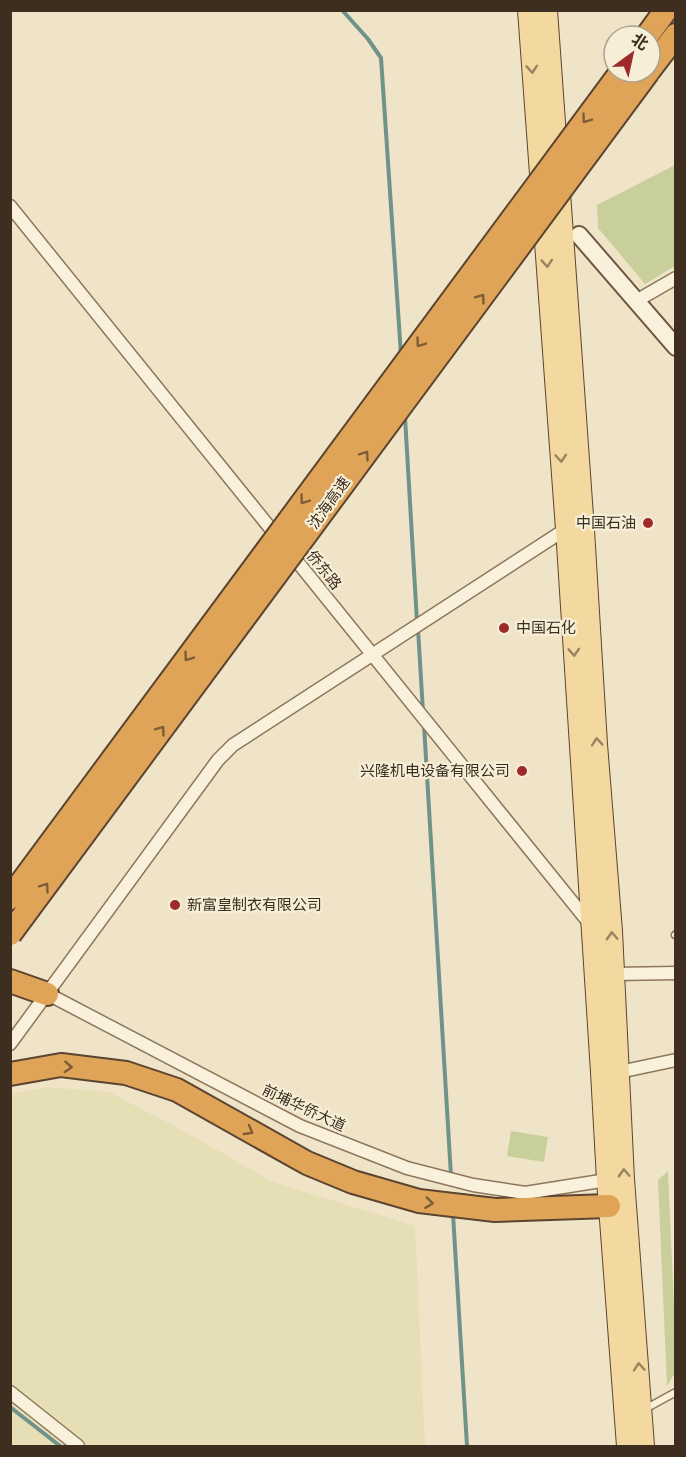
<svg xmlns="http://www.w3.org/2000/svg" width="686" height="1457" font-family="Lora,'Noto Sans SC',serif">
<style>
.farmland{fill:#e6deb5}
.green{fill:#c9cf9b}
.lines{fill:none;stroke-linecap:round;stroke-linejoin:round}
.stream{stroke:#6f938a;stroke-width:4}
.lane-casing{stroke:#8d765c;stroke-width:9}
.street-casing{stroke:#8d765c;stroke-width:15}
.secondary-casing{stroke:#6f573f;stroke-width:20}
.primary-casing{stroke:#5b4430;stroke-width:22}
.highway-casing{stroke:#5b4430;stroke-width:26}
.lane{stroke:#faf1dc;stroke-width:6}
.street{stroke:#faf1dc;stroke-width:12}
.secondary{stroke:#faf1dc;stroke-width:16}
.primary{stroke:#f3d9a0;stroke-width:20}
.highway{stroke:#e0a458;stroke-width:22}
.highway-bridge-casing{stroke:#5b4430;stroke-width:26;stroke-linecap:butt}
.highway-bridge{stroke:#e0a458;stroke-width:22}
.oneway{stroke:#988460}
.oneway2{stroke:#7e5d36}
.poi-dot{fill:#9e2a2b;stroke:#f7eed8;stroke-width:2}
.labels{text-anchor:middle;stroke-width:4.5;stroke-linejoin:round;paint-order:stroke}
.street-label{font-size:15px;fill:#3d2e20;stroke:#f7eed8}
.poi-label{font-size:15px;fill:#3d2e20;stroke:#f7eed8;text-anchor:end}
</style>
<rect width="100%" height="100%" fill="#f0e4c8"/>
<path class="farmland" d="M 47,1087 L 109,1092 L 182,1130 L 273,1182 L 415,1226 L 425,1446 L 11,1446 L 10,1094 Z"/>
<path class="green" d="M 675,165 L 675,266 L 645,284 L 598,228 L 597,205 Z
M 511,1131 L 548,1137 L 544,1162 L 507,1156 Z
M 668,1171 L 675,1328 L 676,1371 L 667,1386 L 658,1180 Z"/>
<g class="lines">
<path class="stream" d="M 342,10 L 368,39 L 381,58 L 401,355
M 405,417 L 417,622
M 418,629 L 423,712
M 424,725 L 451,1176
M 453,1214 L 467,1446
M 10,1407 L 60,1446"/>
<g class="lane-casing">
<path id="lane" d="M 675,935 L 676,934
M 645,1409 L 676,1392"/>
</g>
<g class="street-casing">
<path id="street" d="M 10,206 L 590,924
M 636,301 L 676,278
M 614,974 L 676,973
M 44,992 L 300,1126 L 407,1168 L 473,1185 L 525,1193 L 607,1180
M 10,1044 L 218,760 L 233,745 L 566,529
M 619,1072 L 676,1060
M 10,1392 L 78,1446"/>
</g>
<g class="secondary-casing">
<path id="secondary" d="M 579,235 L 676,347"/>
</g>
<g class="primary-casing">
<path id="primary" d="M 528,10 L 566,529 L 601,1072 L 607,1180 L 627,1446
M 547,10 L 584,530 L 597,744 L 612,931 L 624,1179 L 644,1446"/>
</g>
<g class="highway-casing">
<path id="highway" d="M 647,36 L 666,10
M 650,69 L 676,35
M 10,981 L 47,994
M 10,1074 L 61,1065 L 126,1073 L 177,1090 L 307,1163 L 353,1182 L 419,1201 L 495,1210 L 609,1206"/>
</g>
<use href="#lane" class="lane"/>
<use href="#street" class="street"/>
<use href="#secondary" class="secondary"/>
<use href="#primary" class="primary"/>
<use href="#highway" class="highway"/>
<g class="highway-bridge-casing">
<path id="highway-bridge" d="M 10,898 L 621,72
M 10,934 L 648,72"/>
</g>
<use href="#highway-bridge" class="highway-bridge"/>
</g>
<defs><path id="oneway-chevron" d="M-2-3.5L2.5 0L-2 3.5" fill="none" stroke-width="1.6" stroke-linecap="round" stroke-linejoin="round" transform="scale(1.5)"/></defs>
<g class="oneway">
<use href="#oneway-chevron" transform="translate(532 69) rotate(86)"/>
<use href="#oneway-chevron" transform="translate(547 263) rotate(86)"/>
<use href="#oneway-chevron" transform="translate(561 458) rotate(86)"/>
<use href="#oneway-chevron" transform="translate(574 652) rotate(86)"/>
<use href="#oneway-chevron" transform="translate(597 742) rotate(-94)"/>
<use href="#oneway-chevron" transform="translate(612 936) rotate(-93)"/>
<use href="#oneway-chevron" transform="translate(624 1173) rotate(-93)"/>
<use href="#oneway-chevron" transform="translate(639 1367) rotate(-94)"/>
</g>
<g class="oneway2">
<use href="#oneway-chevron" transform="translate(586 119) rotate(126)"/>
<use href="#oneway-chevron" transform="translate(481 298) rotate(-54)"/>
<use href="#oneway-chevron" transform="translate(420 343) rotate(126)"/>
<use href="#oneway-chevron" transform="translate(365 455) rotate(-54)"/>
<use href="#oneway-chevron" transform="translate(304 500) rotate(126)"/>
<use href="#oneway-chevron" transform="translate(188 657) rotate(126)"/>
<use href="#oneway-chevron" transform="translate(161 730) rotate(-54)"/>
<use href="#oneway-chevron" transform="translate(45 887) rotate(-54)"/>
<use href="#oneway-chevron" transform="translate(68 1067) rotate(4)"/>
<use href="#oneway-chevron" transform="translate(249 1131) rotate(30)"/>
<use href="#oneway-chevron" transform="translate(429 1203) rotate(7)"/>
</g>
<g class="poi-dot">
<circle cx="648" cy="523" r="6"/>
<circle cx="504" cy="628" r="6"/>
<circle cx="522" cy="771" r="6"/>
<circle cx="175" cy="905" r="6"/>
</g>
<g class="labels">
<g class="street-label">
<text transform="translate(329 503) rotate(-54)" y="5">沈海高速</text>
<text transform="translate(324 570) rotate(51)" y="5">侨东路</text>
<text transform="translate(304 1108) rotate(25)" y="5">前埔华侨大道</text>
</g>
<g class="poi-label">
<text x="636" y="528">中国石油</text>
<text x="516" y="633" text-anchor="start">中国石化</text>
<text x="510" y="776">兴隆机电设备有限公司</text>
<text x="187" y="910" text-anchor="start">新富皇制衣有限公司</text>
</g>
</g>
<rect width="686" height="1457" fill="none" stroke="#3d2e20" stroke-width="24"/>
<g transform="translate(632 54) rotate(33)"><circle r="28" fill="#f7eed8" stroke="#ada18e" stroke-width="1.5"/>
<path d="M0-4.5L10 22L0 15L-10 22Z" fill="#9e2a2b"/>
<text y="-9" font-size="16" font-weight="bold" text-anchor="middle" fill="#3d2e20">北</text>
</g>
</svg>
